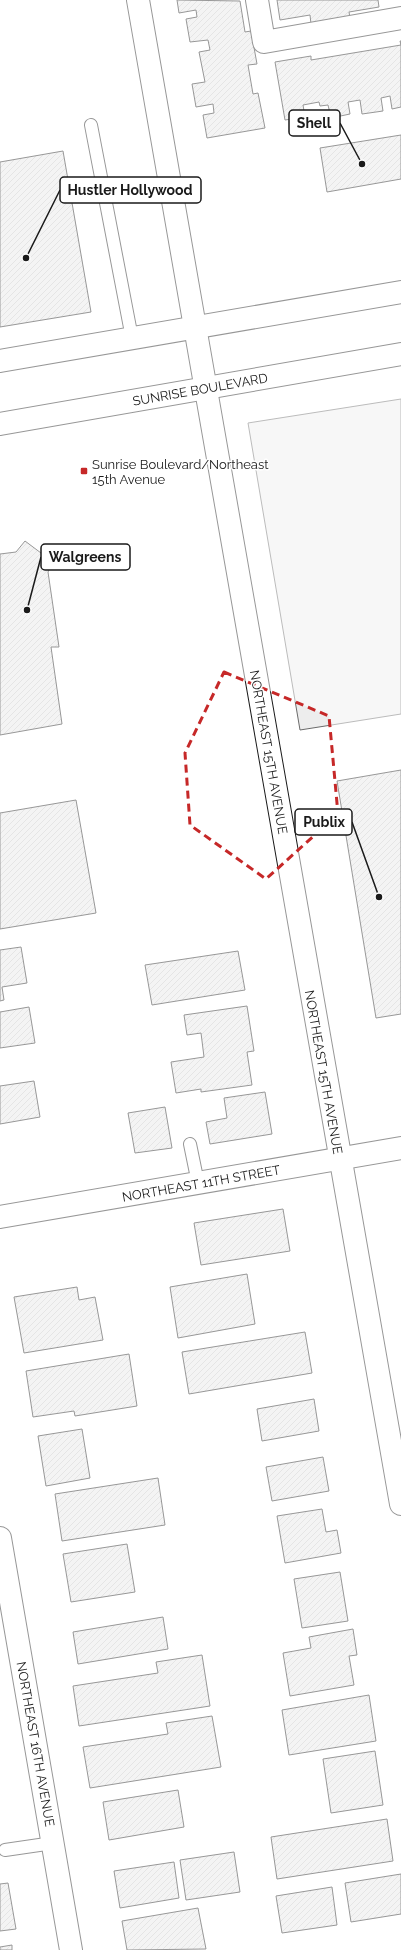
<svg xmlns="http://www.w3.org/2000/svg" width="401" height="1950" font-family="Raleway,sans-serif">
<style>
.built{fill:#ededed;stroke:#6a6a6a}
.building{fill:url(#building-hatch);stroke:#1a1a1a}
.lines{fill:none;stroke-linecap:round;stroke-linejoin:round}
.lane-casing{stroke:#1a1a1a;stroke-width:14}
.street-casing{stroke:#1a1a1a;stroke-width:24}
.secondary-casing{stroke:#1a1a1a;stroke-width:24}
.primary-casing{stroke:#1a1a1a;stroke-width:24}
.lane{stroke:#fff;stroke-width:12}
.street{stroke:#fff;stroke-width:22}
.secondary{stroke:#fff;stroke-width:22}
.primary{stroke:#fff;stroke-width:22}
.marked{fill:none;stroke:#c62828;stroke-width:3;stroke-dasharray:8 5;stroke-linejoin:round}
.poi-dot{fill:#c62828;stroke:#fff;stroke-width:1.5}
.labels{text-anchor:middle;stroke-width:3;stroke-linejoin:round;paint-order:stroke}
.street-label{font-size:13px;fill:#1a1a1a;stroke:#fff}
.poi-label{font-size:13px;fill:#1a1a1a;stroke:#fff;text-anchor:start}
.leader{fill:none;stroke:#1a1a1a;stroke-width:1.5}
.callout-dot{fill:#1a1a1a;stroke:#fff;stroke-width:1.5}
.callout{fill:#fff;stroke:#1a1a1a;stroke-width:1.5}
.callout-label{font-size:14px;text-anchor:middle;font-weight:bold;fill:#1a1a1a}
</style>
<defs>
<pattern id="building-hatch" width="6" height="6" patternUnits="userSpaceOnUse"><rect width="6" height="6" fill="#e6e6e6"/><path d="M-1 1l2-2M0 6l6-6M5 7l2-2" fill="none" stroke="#c5c5c5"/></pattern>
</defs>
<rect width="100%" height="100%" fill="#fff"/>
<path class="built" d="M 401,399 L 401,714 L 300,730 L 248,423 Z"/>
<path class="building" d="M 177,0 L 240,1 L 245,32 L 251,31 L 257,64 L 248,65 L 253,94 L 258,93 L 265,128 L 207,138 L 203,115 L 214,113 L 213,104 L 196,107 L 192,84 L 205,82 L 199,52 L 210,50 L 208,40 L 190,42 L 186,19 L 197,17 L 196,10 L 179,13 Z
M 277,0 L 378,0 L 379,7 L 349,12 L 350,18 L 311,24 L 310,15 L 280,20 Z
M 400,41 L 401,41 L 401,107 L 392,109 L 390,96 L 381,98 L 383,111 L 362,114 L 360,100 L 348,102 L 350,114 L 331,118 L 328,105 L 320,106 L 319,102 L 303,105 L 305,117 L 285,120 L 275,62 L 311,56 L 311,60 L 401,45 Z
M 401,135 L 401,179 L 327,192 L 320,148 Z
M 63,151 L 91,312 L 0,327 L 0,162 Z
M 25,541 L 53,562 L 48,572 L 59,647 L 51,647 L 62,724 L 0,735 L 0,554 L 16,552 Z
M 401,770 L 401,1014 L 376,1018 L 337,781 Z
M 76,800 L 96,913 L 0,929 L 0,813 Z
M 21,947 L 27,983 L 2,987 L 4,1000 L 0,1001 L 0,950 Z
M 238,951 L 245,990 L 152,1005 L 145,965 Z
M 247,1006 L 254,1051 L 247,1052 L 252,1085 L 201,1092 L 201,1089 L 176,1093 L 171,1062 L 204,1057 L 201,1033 L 187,1035 L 184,1015 Z
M 29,1007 L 35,1043 L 0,1048 L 0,1012 Z
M 34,1081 L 40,1117 L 0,1124 L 0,1086 Z
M 265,1092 L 272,1134 L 210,1144 L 206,1122 L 227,1118 L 224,1098 Z
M 165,1107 L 172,1148 L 135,1153 L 128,1113 Z
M 283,1209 L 290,1251 L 201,1265 L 194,1223 Z
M 247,1274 L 255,1324 L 178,1338 L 170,1287 Z
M 77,1287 L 79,1300 L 95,1297 L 103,1340 L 24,1353 L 14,1297 Z
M 305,1332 L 312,1373 L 189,1394 L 182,1352 Z
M 129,1354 L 137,1406 L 75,1416 L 74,1411 L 33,1417 L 26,1371 Z
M 314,1399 L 319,1431 L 262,1441 L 257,1409 Z
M 82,1429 L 90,1478 L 46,1486 L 38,1436 Z
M 323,1457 L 329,1491 L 272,1501 L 266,1467 Z
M 158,1478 L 165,1525 L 62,1541 L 55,1494 Z
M 322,1509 L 326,1532 L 337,1530 L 341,1553 L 285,1563 L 277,1516 Z
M 127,1544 L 135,1592 L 71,1602 L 63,1554 Z
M 340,1572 L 348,1621 L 302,1628 L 294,1579 Z
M 163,1617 L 168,1649 L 78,1664 L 73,1632 Z
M 353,1629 L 357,1655 L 349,1656 L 354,1685 L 290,1696 L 283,1653 L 311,1648 L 309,1637 Z
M 202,1655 L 210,1706 L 79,1726 L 73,1686 L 158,1673 L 156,1662 Z
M 369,1695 L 376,1741 L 289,1755 L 282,1710 Z
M 212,1716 L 221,1767 L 90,1788 L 83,1747 L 168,1734 L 166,1723 Z
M 375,1751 L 383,1805 L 331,1813 L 323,1759 Z
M 178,1790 L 184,1827 L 109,1840 L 103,1802 Z
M 387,1819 L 393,1861 L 277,1879 L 271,1837 Z
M 234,1852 L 240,1892 L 186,1900 L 180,1860 Z
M 174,1862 L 179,1898 L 120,1908 L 114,1871 Z
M 401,1874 L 401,1914 L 351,1922 L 345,1883 Z
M 8,1883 L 16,1929 L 0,1931 L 0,1884 Z
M 332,1887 L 337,1925 L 282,1933 L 276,1896 Z
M 198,1908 L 206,1949 L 127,1950 L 122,1921 Z
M 12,1945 L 12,1950 L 0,1950 L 0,1947 Z"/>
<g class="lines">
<g class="lane-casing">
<path id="lane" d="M 91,125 L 132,338
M 190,1144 L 198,1183
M 5,1850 L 53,1843"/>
</g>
<g class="street-casing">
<path id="street" d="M 138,0 L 195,327
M 257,0 L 264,42 L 401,18
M 0,1217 L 401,1148
M 0,1538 L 71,1950"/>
</g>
<g class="secondary-casing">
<path id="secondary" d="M 195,327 L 401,1504"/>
</g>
<g class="primary-casing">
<path id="primary" d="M 0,361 L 401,292
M 0,424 L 401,354"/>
</g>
<use href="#lane" class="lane"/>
<use href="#street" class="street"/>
<use href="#secondary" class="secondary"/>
<use href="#primary" class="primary"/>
</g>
<path d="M0 0H401V1950H0ZM 224,672 L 329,716 L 338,814 L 266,879 L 190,825 L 185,753 Z" fill="#fff" fill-opacity=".55" fill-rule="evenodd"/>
<path class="marked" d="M 224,672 L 329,716 L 338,814 L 266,879 L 190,825 L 185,753 Z"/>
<rect class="poi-dot" x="80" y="467" width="8" height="8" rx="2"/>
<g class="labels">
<g class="street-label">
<text transform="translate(200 389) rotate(-10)" y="5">SUNRISE BOULEVARD</text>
<text transform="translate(269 752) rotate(80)" y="5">NORTHEAST 15TH AVENUE</text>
<text transform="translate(324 1072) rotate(80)" y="5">NORTHEAST 15TH AVENUE</text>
<text transform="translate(201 1183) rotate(-10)" y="5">NORTHEAST 11TH STREET</text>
<text transform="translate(36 1744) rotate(80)" y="5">NORTHEAST 16TH AVENUE</text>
</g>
<g class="poi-label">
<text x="92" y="469">Sunrise Boulevard/Northeast<tspan x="92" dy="15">15th Avenue</tspan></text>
</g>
</g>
<path class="leader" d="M362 164L340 123M26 258L60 190M27 610L41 557M379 897L352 822"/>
<g class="callout-dot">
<circle cx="362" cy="164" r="4"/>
<circle cx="26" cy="258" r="4"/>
<circle cx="27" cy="610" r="4"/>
<circle cx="379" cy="897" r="4"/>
</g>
<g class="callout">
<rect x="289" y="110" width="51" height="26" rx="4"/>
<rect x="60" y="177" width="141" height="26" rx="4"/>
<rect x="41" y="544" width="89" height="26" rx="4"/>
<rect x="295" y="809" width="57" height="26" rx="4"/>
</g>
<g class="callout-label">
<text x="314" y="128">Shell</text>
<text x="130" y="195">Hustler Hollywood</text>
<text x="85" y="562">Walgreens</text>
<text x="324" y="827">Publix</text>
</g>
</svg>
